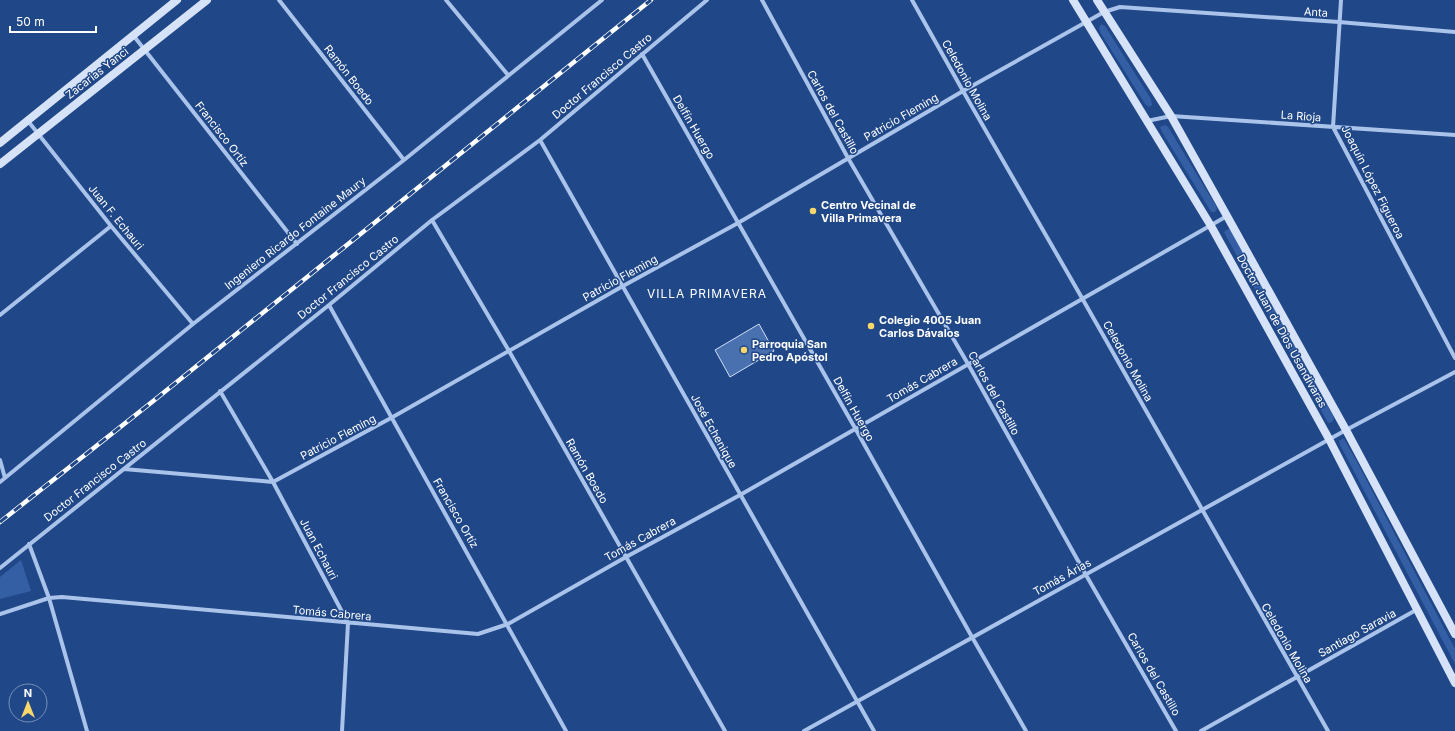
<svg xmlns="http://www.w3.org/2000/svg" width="1455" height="731" font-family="Inter,sans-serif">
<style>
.green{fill:#345fa4}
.building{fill:#4970af;stroke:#cfdff8}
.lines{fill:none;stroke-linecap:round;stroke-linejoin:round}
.street{stroke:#aac3ea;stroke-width:4}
.secondary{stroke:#d5e2f8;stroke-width:8}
.rail-casing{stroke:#fff;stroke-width:4.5}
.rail{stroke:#204787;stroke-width:3;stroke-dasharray:9;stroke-linecap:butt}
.poi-dot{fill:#f8d86b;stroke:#204787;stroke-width:1.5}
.labels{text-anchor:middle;stroke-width:3;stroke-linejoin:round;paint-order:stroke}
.street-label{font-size:11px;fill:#fff;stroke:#204787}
.poi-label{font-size:11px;font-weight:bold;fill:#fff;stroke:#204787;text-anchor:start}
.neighbourhood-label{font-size:12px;letter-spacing:1px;fill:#fff;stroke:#204787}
</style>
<rect width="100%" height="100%" fill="#204787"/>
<path class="green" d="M 1101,24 L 1105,26 L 1151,99 L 1152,105 L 1149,107 L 1145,104 L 1100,32 L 1099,28 Z
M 1165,125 L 1168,127 L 1216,206 L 1217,209 L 1215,212 L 1211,212 L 1210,210 L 1162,132 L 1160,127 Z
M 1228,229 L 1231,230 L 1333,416 L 1334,419 L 1332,422 L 1329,423 L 1327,421 L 1226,236 L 1224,232 Z
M 1342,439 L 1344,439 L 1356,460 L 1455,649 L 1455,664 L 1340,445 L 1339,441 Z
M 21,560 L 31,591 L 0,599 L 0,577 Z"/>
<path class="building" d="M 759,324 L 774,351 L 730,377 L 715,350 Z"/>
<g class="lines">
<path class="street" d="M 279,0 L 404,160
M 446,0 L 508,75
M 762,0 L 848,158 L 968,364 L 1086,575 L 1176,731
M 912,0 L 963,91 L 1082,298 L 1328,731
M 1341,0 L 1333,127 L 1455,358
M 133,35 L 297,244
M 642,54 L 855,428 L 972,637 L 1026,731
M 28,121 L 111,226 L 193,324
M 1147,121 L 1171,116 L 1455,135
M 540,140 L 874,731
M 432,220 L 509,351 L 725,731
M 329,305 L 566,731
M 0,315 L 111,226
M 220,391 L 273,482 L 348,623 L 342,731
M 0,460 L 5,478
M 124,469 L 273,482 L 391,418 L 623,286 L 738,223 L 963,91 L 1104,12 L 1120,7 L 1339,22 L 1455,32
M 0,482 L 193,324 L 404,160 L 602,0
M 29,544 L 49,598 L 87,731
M 0,568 L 329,305 L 432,220 L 540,140 L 707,0
M 0,614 L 49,598 L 62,597 L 478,634 L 508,624 L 626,557 L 740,495 L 1227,216
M 804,731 L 1346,430 L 1455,372
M 1201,731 L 1416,610"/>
<path class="secondary" d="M 1073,0 L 1211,226 L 1329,439 L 1455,683
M 1097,0 L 1171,116 L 1227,216 L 1346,430 L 1455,634
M 0,143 L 177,0
M 0,164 L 207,0"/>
<g class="rail-casing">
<path id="rail" d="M 0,522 L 152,402 L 651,0"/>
</g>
<use href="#rail" class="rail"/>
</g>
<g class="poi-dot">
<circle cx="813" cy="211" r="4"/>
<circle cx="871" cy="326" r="4"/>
<circle cx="744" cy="350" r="4"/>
</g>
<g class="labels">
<g class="street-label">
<text transform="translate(1316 12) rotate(4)" y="4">Anta</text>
<text transform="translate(97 73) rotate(-38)" y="4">Zacarias Yanci</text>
<text transform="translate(349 75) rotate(52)" y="4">Ramón Boedo</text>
<text transform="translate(602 76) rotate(-40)" y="4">Doctor Francisco Castro</text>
<text transform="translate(967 80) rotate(61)" y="4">Celedonio Molina</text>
<text transform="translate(833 112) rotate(61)" y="4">Carlos del Castillo</text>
<text transform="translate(1301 116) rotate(4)" y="4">La Rioja</text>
<text transform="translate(901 117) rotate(-30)" y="4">Patricio Fleming</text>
<text transform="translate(694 127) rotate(60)" y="4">Delfín Huergo</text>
<text transform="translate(222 134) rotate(52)" y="4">Francisco Ortíz</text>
<text transform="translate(1373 182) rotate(63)" y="4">Joaquín López Figueroa</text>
<text transform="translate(116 217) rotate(51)" y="4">Juan F. Echauri</text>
<text transform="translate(295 233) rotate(-38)" y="4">Ingeniero Ricardo Fontaine Maury</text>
<text transform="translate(348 277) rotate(-39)" y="4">Doctor Francisco Castro</text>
<text transform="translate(620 278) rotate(-29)" y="4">Patricio Fleming</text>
<text transform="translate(1282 331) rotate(61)" y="4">Doctor Juan de Dios Usandivaras</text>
<text transform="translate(1128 361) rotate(61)" y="4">Celedonio Molina</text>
<text transform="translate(922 380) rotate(-30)" y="4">Tomás Cabrera</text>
<text transform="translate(994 393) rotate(61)" y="4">Carlos del Castillo</text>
<text transform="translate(854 409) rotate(61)" y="4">Delfín Huergo</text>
<text transform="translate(714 431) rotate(61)" y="4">José Echenique</text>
<text transform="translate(338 437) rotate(-28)" y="4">Patricio Fleming</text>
<text transform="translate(587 471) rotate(60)" y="4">Ramón Boedo</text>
<text transform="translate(95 480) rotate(-38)" y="4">Doctor Francisco Castro</text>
<text transform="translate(456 513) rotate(60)" y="4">Francisco Ortíz</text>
<text transform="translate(640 539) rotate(-29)" y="4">Tomás Cabrera</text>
<text transform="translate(319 549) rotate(62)" y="4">Juan Echauri</text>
<text transform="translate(1062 577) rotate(-29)" y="4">Tomás Árias</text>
<text transform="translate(332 613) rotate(5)" y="4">Tomás Cabrera</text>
<text transform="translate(1357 633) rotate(-29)" y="4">Santiago Saravia</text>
<text transform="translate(1287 643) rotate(60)" y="4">Celedonio Molina</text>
<text transform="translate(1154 674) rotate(60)" y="4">Carlos del Castillo</text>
</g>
<g class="poi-label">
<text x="821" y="209">Centro Vecinal de<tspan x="821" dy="13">Villa Primavera</tspan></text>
<text x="879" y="324">Colegio 4005 Juan<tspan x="879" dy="13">Carlos Dávalos</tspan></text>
<text x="752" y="348">Parroquia San<tspan x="752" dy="13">Pedro Apóstol</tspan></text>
</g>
<g class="neighbourhood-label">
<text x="707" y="298">VILLA PRIMAVERA</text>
</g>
</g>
<g transform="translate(28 703)"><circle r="19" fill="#204787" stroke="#7991b7"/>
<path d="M0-3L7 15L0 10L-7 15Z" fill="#f8d86b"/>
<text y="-6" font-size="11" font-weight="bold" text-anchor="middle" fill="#ffffff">N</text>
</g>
<path d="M10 26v6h86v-6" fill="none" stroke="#ffffff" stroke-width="2"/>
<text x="16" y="26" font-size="12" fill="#ffffff" stroke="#204787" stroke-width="3" paint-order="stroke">50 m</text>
</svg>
